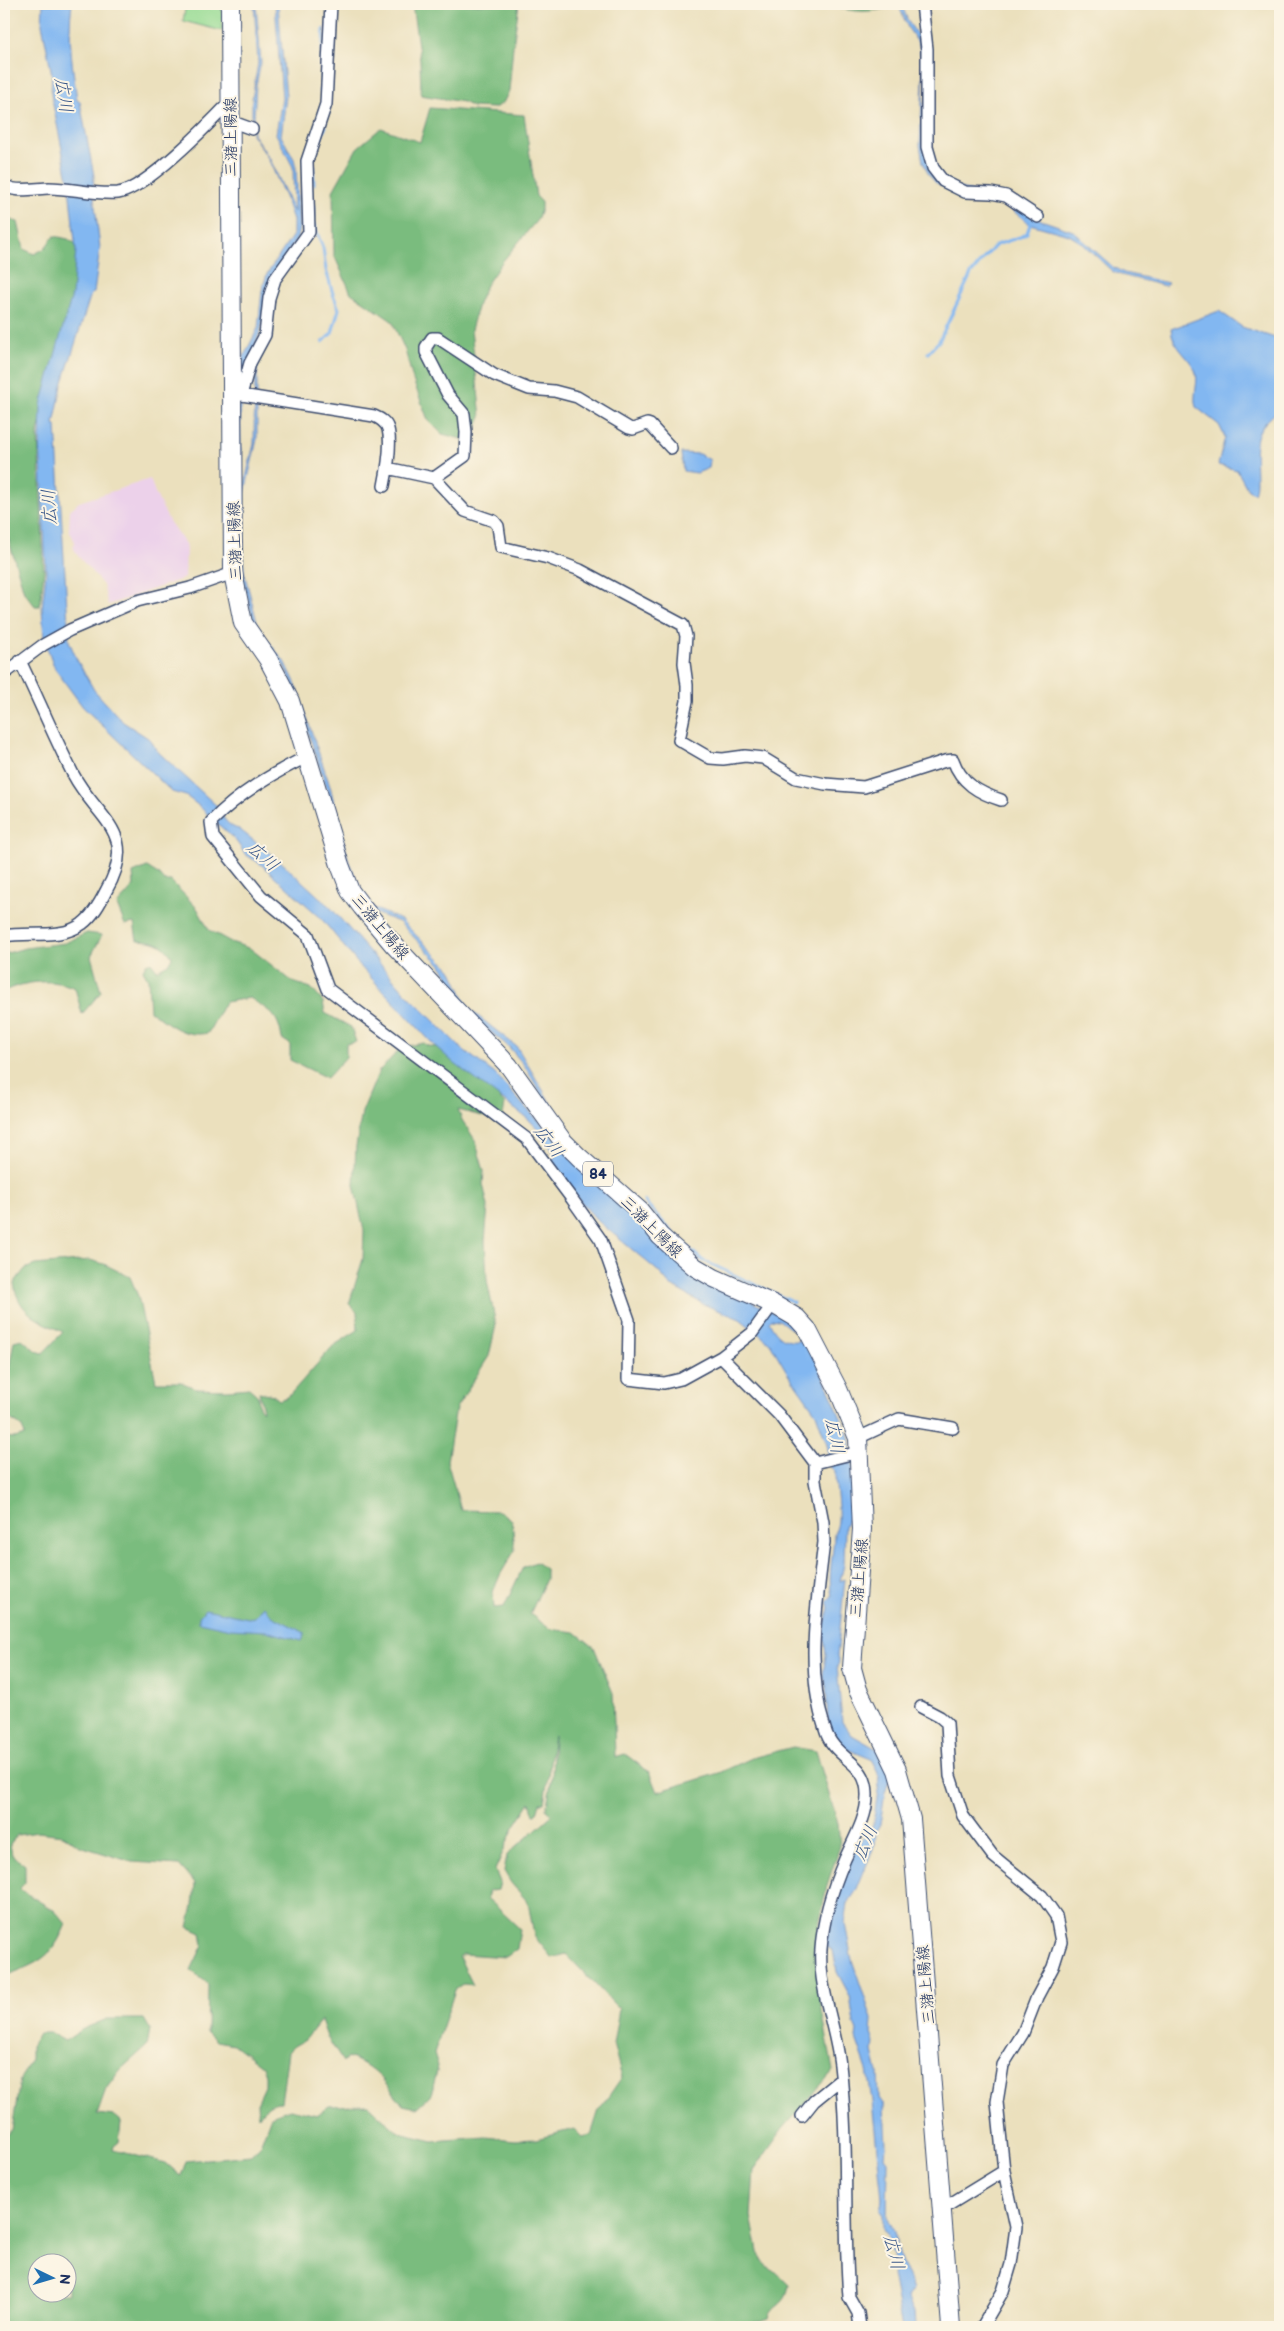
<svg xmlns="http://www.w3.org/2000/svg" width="1284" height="2331" font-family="'Balsamiq Sans','Klee One',sans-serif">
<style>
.built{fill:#ecd1ea}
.green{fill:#98dc94;stroke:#5a8679}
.forest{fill:#7abc7e;stroke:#4a766e;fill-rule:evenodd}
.water{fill:#82b7f1;stroke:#4e73a8}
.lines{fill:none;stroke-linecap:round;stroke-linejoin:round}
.stream{stroke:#82b7f1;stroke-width:3}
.street-casing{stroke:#3a4a6c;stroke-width:14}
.primary-casing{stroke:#3a4a6c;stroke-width:20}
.street{stroke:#fff;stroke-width:11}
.primary{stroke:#fff;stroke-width:18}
.labels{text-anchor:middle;stroke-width:4;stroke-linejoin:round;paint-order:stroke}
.shield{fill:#fcf5e5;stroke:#5e6a86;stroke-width:1}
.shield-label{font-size:15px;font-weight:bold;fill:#1b2f5e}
.street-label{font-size:16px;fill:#1b2f5e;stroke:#fcf5e5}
.water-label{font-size:18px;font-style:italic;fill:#3a588a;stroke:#fcf5e5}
</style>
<rect width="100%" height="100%" fill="#fcf5e5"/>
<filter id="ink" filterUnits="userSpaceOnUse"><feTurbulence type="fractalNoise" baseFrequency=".02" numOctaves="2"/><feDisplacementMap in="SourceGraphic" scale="10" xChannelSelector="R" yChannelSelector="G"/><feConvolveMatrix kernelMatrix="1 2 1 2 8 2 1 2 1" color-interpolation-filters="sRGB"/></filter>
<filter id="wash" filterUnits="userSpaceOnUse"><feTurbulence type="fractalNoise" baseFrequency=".0096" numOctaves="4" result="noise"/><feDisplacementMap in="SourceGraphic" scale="20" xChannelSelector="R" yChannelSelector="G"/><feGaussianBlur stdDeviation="1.12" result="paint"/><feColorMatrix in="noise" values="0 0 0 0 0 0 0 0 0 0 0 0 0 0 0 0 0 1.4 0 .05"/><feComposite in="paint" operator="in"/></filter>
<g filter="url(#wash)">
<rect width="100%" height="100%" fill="#ebe0bd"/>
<path class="built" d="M 150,479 L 156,495 L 169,521 L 186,545 L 185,578 L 108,605 L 103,585 L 78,556 L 73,547 L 75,542 L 69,530 L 70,510 L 79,502 Z"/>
<path class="green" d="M 186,4 L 222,4 L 222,31 L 183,21 Z"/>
<path class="forest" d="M 412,4 L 519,4 L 513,46 L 509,91 L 503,103 L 494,108 L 473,107 L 463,102 L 421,95 L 420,60 Z
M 828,4 L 901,4 C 876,13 852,14 828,4 Z
M 430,108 L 524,115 L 536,196 L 541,201 L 541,209 L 537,220 L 502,262 L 486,285 L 478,304 L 471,330 L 481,417 L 473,435 L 462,439 L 442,434 L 428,420 L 413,380 L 405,350 L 392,321 L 351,293 L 334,255 L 333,191 L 357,148 L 381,128 L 420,142 Z
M 7,219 L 18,222 L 24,249 L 34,254 L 44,249 L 54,236 L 68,239 L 82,248 L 62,358 L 48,389 L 38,433 L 44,571 L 40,606 L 35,606 L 24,592 L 4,524 L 4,224 Z
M 147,867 L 158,874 L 164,881 L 171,881 L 197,908 L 209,930 L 231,942 L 251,949 L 293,982 L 311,988 L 323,1002 L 325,1013 L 351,1027 L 356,1042 L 346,1044 L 346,1057 L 327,1078 L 290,1060 L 290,1044 L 282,1039 C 278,1013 270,1012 250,998 L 225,1002 L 208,1033 C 183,1038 170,1024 150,1011 L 148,979 L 143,970 L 146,964 L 151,962 L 157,970 L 168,964 L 172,957 C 162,942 154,941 137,940 L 134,923 L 125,925 L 117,905 L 134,886 L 133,873 Z
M 87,933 L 102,935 L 91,956 L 101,992 L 82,1014 L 75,988 C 53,978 26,981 4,991 L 4,954 L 25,948 L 65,943 Z
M 424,1043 L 428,1046 C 452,1046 489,1088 505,1104 L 502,1121 L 458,1110 L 462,1120 L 475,1140 L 484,1171 L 483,1184 L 488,1206 L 485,1241 L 487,1280 L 496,1325 L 489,1356 L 456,1408 L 447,1461 L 461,1510 L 499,1511 L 512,1520 L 515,1550 L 500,1575 L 493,1592 L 494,1608 L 504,1607 L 523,1567 L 536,1562 L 546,1570 L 546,1579 L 530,1614 L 550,1629 L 575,1632 L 594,1647 L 613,1693 L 615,1757 L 625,1754 L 649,1772 L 657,1792 L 719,1773 L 752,1758 L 793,1747 L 816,1751 L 838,1824 L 840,1846 L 827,1885 L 816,1939 L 818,1989 L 833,2071 L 782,2130 L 754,2170 L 751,2216 L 759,2257 L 789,2285 C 785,2308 773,2301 769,2318 L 741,2327 L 4,2327 L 4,2136 L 12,2130 L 20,2080 L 31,2059 L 31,2046 L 39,2033 L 50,2033 L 65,2041 L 83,2029 L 107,2019 L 144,2019 L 150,2029 L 147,2046 L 120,2070 L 106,2089 L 97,2114 L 114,2116 L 121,2122 L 119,2142 L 114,2146 L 113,2150 L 166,2163 L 181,2176 L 186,2161 L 251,2155 L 260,2145 L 271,2116 L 290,2109 L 317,2115 L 329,2106 L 368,2105 L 399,2133 L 433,2141 L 486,2137 L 515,2140 L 536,2139 L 574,2129 L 582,2137 L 591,2135 L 599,2110 L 622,2077 L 613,2044 L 619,2009 L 566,1954 L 552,1958 L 534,1936 L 528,1902 L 511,1883 L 504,1871 L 507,1855 L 552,1815 L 546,1810 L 552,1777 L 554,1735 L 544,1803 L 540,1803 L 537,1813 L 534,1815 L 530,1802 L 514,1827 L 495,1870 L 500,1882 L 498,1890 L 489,1891 L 487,1898 L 520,1929 L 517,1949 L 506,1957 L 463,1954 L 459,1957 L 473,1985 L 464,1984 L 455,1990 L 434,2053 L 438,2066 L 433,2088 L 430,2096 L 417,2108 L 403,2105 C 388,2085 373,2064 347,2057 L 343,2062 L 327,2037 L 321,2020 L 306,2039 L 294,2046 L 288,2052 L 281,2102 C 270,2102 265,2108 258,2117 L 257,2103 L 265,2086 L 265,2075 L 262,2066 L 233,2044 L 216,2041 L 207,2032 L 208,1986 L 207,1983 L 191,1970 L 203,1945 L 201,1933 L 188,1927 L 193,1906 L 195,1883 L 179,1865 L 132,1862 L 80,1846 L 63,1835 L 38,1832 L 17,1835 L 10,1844 L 12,1855 L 25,1865 L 25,1883 L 19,1889 L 55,1911 L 66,1924 C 51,1961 37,1962 4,1977 L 4,1437 L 15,1438 L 25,1435 L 21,1426 L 4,1415 L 4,1398 L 14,1341 L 22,1339 L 36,1351 L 43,1353 L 63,1332 C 38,1320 18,1313 14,1283 L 25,1269 L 35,1265 L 90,1260 L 104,1264 L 130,1277 L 138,1296 L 156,1382 L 181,1382 L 197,1389 L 227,1390 L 249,1388 L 258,1396 L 259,1407 L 263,1411 L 259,1392 L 273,1395 L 279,1400 L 288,1397 L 333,1346 L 358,1330 L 357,1312 L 349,1304 L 363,1259 L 364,1231 L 354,1185 L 356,1146 L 362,1112 L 379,1071 L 402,1047 ZM 38,2264 L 68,2264 L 68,2294 L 38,2294 Z"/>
<path class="water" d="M 43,4 L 72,4 C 67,35 73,69 77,100 L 80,102 L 94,176 L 93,189 L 100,248 L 94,293 L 91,294 L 62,385 L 54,424 L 56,426 L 69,641 L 77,660 L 94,690 L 123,722 L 151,740 L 156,750 L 220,809 C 221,817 230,828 239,829 L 281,862 L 330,907 L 403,990 L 461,1048 L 495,1074 L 523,1105 L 648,1229 L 665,1253 L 695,1274 L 795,1323 L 791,1329 L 779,1320 L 771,1319 L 769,1321 C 776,1336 788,1346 804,1339 L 805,1333 L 849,1437 L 857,1508 L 852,1510 L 845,1526 L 844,1565 L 840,1581 L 845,1579 L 837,1657 L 839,1663 L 837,1666 L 842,1722 L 852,1735 L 882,1752 L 892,1772 L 885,1793 L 880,1824 L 876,1831 L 875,1844 L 856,1891 L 848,1903 L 845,1924 L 852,1960 L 872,2019 L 871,2034 L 874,2042 L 873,2052 L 878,2073 L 879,2098 L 884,2105 L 886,2146 L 885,2157 L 888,2161 L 887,2217 L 894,2232 L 900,2258 L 913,2289 L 907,2297 L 914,2312 L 915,2327 L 902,2327 L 892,2275 L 895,2263 L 887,2234 L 883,2229 L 883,2215 L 880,2211 L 882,2199 L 872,2101 L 867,2070 L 856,2038 L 857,2031 L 854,2024 L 850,1996 L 837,1972 L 833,1950 L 825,1946 L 838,1887 L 859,1842 L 869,1833 L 873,1824 L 880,1776 L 871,1759 L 847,1749 L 844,1751 L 832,1737 L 828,1724 L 826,1685 L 823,1674 L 826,1655 L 823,1631 L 829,1608 L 827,1601 L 832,1596 C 827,1575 834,1554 834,1533 C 843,1522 835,1489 835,1472 L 831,1468 L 827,1444 L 816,1413 L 787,1372 L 770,1343 L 740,1319 L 703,1304 L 670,1285 L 659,1272 L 598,1221 L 547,1164 L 556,1156 L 540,1131 L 528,1119 L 455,1064 L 434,1045 L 360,966 L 320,917 L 263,866 L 245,854 L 236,841 L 199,806 L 186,796 L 172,792 L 83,707 L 55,669 L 44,639 L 42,608 L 46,573 L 40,441 L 41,405 L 72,295 L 76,250 L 68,179 L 51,94 L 52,75 L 42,24 Z
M 254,4 L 256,4 L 261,63 L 256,85 L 253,134 L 270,159 L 294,212 L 293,167 L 276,134 L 282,98 L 275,4 L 278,4 L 286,97 L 281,136 L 294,159 L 296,168 L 299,228 L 297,238 L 271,276 L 261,329 L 255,345 L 257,362 L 257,439 L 243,501 L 244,572 L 257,622 L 266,638 L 286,664 L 294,680 L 330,786 L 349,862 L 360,887 L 373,908 L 401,920 L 441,960 L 451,969 L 469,1009 L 517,1047 L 553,1107 L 550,1109 L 524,1065 L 509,1047 L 465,1011 L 447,974 L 441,965 L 399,922 L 372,912 L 350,876 L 328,792 L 291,680 L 284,666 L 255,627 L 240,568 L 241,498 L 254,444 L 255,367 L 240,384 L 241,460 L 238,460 L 237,380 L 244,356 L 258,328 L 262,290 L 267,274 L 293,235 L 293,220 L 286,199 L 268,158 L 252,134 L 252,99 L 258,63 Z
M 898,4 L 901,4 L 909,23 L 923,43 L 924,143 L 941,183 L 1001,199 L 1041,220 L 1073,231 L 1113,267 L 1124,273 L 1168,283 L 1165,286 L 1121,275 L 1112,271 L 1082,243 L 1069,235 L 1030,224 L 1004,204 L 955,194 L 935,182 L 928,173 L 923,162 L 920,145 L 923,77 L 919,44 L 908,28 Z
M 1219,311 L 1242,327 L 1275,338 L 1280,342 L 1280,407 C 1273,417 1262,423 1258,434 C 1252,450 1259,484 1254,493 L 1248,490 L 1237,470 L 1218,465 L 1225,437 L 1219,425 L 1196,407 C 1192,395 1200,382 1195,370 C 1188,355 1173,348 1171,329 Z
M 681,453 L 699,454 L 710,460 L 709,468 L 697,473 L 683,471 Z
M 264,1606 L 272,1616 L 305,1633 L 302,1641 L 266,1631 L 230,1629 L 199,1622 L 199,1617 L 205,1609 L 248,1618 L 255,1617 Z"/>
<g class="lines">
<path class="stream" d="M 321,68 L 324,29
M 321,92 L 322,72
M 320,139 L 326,126
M 313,166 L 314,184
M 314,218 L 314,207
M 314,225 L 323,248 L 326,270 L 333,294 L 339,309 L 332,333 L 323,342
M 928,353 L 939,341 L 971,274 L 984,258 L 996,245 L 1020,237 L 1027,233 L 1031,221
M 644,1201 L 681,1242 L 702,1260 L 793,1302"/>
</g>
</g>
<g filter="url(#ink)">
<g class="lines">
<g class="street-casing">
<path id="street" d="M 922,4 L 927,49 L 927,147 L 933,168 L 943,181 L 965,192 L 991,193 L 1006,196 L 1038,217
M 230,121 L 252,129
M 4,184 C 12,194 37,188 49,188 C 72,188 94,195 118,193 C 146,189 209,124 230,102
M 235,394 L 374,416 C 381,419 386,422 388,429 C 392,444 387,471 384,486
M 241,395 L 250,363 L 265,335 L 269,298 L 275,279 L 309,232 L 307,161 L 326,104 L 331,4
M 387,468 L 434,478 L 465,511 L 494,521 L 498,526 L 501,547 L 548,558 L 580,570 L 683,625 L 686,636 L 684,663 L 687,685 L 687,701 L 679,740 L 710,758 L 723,759 L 745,756 L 763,758 L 796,778 L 825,784 L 864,787 L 945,761 L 953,760 C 961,783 979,793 1001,800
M 434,478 L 465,456 L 466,432 L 464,414 L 448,395 L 426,352 L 426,347 L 432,338 L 438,338 L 494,375 L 529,389 L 554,391 L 577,397 L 629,428 L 633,429 L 647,424 L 650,425 L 671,448
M 4,674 L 43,645 L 70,630 L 137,601 L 190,588 L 233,573
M 308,756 C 272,774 239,793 211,822 L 213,837 L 261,896 L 308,935 L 328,989 L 527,1139 L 572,1199 L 601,1240 L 629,1320 L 628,1379 L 664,1383 L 681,1379 L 721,1357 L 752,1333 L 773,1304
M 4,936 C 28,931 61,940 82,924 C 93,916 100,903 106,891 C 140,832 97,820 73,774 C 54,737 38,698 20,661
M 721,1357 L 779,1415 L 815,1463 L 815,1481 L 823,1522 L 824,1542 C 817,1604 805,1669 825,1729 C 834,1761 868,1760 867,1796 C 867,1817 854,1839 845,1859 C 833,1887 823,1918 821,1949 C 818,1986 836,2029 840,2065 C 849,2142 843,2220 849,2297 L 858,2313 L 860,2327
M 858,1438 L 899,1419 L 953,1428
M 815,1463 L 859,1452
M 921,1707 L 940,1717 L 947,1723 L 950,1776 L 963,1816 L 993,1856 L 1042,1896 L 1056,1916 L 1061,1942 L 1053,1967 L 1037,1997 L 1023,2033 L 1003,2065 L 997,2102 L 1004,2171 L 1016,2227 L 1011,2264 L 1003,2291 L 982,2327
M 802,2116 L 814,2101 L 841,2079
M 942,2209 L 1004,2171"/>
</g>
<g class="primary-casing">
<path id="primary" d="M 230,4 L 233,573 L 243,623 L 268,659 L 290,701 L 340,865 L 350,891 L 362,907 L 393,944 L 509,1066 L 562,1140 L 579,1157 L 640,1211 L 660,1236 L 695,1267 L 714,1278 L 773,1304 L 797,1318 L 807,1329 L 838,1389 L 858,1438 L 862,1529 L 852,1668 L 858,1690 L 897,1770 L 911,1819 L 951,2327"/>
</g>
<use href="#street" class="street"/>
<use href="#primary" class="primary"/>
</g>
</g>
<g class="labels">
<rect class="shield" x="583" y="1161.5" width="30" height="25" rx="4"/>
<g class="shield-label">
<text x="598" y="1179">84</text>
</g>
<g class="street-label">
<text transform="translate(230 137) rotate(-90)" y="6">三潴上陽線</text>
<text transform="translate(234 541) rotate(-92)" y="6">三潴上陽線</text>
<text transform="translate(381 926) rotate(50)" y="6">三潴上陽線</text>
<text transform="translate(652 1226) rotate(45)" y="6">三潴上陽線</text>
<text transform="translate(858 1578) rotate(-85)" y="6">三潴上陽線</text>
<text transform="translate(925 1985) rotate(-95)" y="6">三潴上陽線</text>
</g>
<g class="water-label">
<text transform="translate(64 95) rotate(81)" y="6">広川</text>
<text transform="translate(49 507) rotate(-93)" y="6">広川</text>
<text transform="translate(263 856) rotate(42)" y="6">広川</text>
<text transform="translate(549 1141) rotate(52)" y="6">広川</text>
<text transform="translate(835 1436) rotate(79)" y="6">広川</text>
<text transform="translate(865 1843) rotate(-67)" y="6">広川</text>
<text transform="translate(894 2252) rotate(76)" y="6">広川</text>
</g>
</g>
<rect width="1284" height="2331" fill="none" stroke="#fcf5e5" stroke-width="20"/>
<g transform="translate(52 2278) rotate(95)"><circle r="24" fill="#fcf5e5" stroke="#a2a6af"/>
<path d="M0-4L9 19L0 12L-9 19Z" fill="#1f6fb2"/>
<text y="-8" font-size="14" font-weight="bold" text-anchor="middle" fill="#1b2f5e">N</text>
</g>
</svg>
